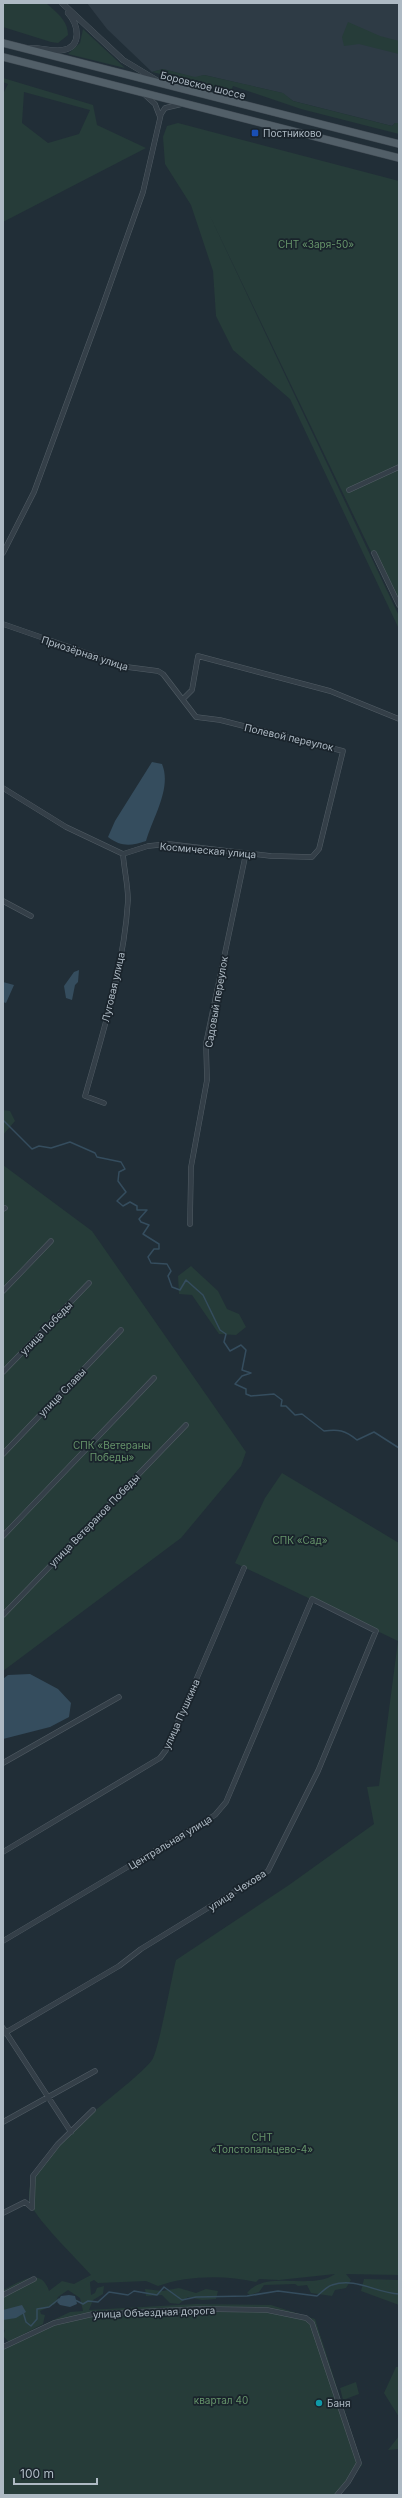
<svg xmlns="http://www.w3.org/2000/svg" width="402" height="2498" font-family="Inter,sans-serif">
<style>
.airport{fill:#2e3b45}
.green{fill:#263c39;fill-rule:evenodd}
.water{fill:#354d5e}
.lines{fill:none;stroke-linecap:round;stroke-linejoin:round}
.stream{stroke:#354d5e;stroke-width:1.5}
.minor-casing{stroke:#525d65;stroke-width:5.5}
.tertiary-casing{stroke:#525d65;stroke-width:6}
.primary-casing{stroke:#414b54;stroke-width:8}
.minor{stroke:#343f48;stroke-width:4.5}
.tertiary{stroke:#343f48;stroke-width:5.5}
.primary{stroke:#525f68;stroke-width:7}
.transit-dot{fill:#1a4fb4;stroke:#1a242c;stroke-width:1.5}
.culture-dot{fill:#0f9aa8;stroke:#1a242c;stroke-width:1.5}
.labels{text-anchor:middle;stroke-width:3.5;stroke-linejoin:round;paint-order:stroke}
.street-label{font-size:10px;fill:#aebac4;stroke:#1a242c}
.poi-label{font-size:10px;fill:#aebac4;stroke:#1a242c;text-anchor:start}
.park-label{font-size:10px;fill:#66946a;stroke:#1a242c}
</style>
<rect width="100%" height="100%" fill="#212e37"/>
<path class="airport" d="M 87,3 L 399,3 L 399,123 L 395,123 L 392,126 L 293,101 L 282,93 L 204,75 L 195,78 L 163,69 L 152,72 L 107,29 Z"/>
<path class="green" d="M 3,3 L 46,3 C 56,12 68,20 68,35 L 58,43 L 51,42 L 3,27 Z
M 348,22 L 380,36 L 399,41 L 399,54 L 359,44 L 344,46 L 342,37 Z
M 83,29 L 125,68 L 68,54 L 80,43 Z
M 163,69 L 195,77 L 204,75 L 283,93 L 293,101 L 392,126 L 395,123 L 399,123 L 399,134 L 301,109 L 233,86 L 231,91 L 152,72 Z
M 3,78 L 93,105 L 97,125 L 146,148 L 3,222 L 3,94 L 8,84 L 3,82 ZM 24,92 L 90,110 L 79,134 L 48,143 L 22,123 Z
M 178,123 L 399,181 L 399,610 L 209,214 L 399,616 L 399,629 L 290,399 L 233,350 L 216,316 L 213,271 L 191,205 L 165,164 L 163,137 L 167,126 Z
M 3,1110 L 10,1111 L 15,1121 L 3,1135 Z
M 3,1165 L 92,1231 L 246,1452 L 241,1466 L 181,1538 L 3,1671 Z
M 191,1266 L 218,1291 L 227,1309 L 239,1314 L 246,1327 L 236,1335 L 219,1334 L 192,1295 L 179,1294 L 178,1276 Z
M 282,1473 L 399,1543 L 399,2275 L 346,2274 L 351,2280 L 346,2288 L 335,2290 L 332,2296 L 311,2293 L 307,2285 L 298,2286 L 295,2284 L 264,2285 L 259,2292 L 250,2295 L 247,2293 C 266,2269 311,2291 335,2274 L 279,2280 L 259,2279 L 256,2282 C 226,2275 188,2275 158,2286 L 146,2281 L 98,2283 L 94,2280 L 90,2282 L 91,2295 L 95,2293 L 97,2288 L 104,2286 L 103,2294 L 93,2300 L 89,2310 L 196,2304 L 271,2305 L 315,2319 L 362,2465 L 337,2495 L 3,2495 L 3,2345 L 9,2342 L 3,2336 L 5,2330 L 3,2329 L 3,2290 C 18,2283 41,2265 49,2291 L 62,2281 L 74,2284 L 91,2275 C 74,2256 46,2229 33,2209 C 5,2165 130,2090 152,2060 C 158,2053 172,1976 176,1960 L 289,1885 L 374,1824 L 367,1787 L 379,1786 L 398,1641 L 235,1563 L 265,1498 ZM 68,2290 L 80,2298 L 83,2311 L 70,2312 L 14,2339 L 43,2324 L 45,2315 L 41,2314 L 40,2311 L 55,2304 L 58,2297 Z
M 364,2279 L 399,2280 L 399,2305 L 361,2291 Z
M 179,2288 L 196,2293 L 206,2289 L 218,2291 L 216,2299 L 202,2300 L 188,2297 L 179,2304 L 170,2303 L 162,2295 L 146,2296 L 145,2289 L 162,2291 Z
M 396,2367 L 399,2367 L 399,2417 L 384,2393 Z
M 356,2382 L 359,2394 L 343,2400 L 340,2388 Z
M 399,2436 L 399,2449 L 388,2450 Z"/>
<path class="water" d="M 152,762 L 162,764 C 172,788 153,817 146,841 C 131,846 121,847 108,837 L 115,821 Z
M 79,970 L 78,982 L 75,985 L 72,1000 L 66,998 L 64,986 L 74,972 Z
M 3,982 L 14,985 L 6,1003 L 3,1002 Z
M 30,1674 L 58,1689 L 71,1703 L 69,1717 L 50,1727 L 3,1739 L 3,1679 L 8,1675 Z
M 69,2295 L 75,2296 L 77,2304 L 70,2307 L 60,2305 L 57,2302 L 61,2296 Z
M 22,2305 L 26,2312 L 16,2318 L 3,2320 L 3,2310 Z"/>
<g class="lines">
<path class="stream" d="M 3,1120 L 32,1149 L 39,1146 L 51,1148 L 70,1142 L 95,1153 L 97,1157 L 121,1162 L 125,1169 L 119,1172 L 118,1181 L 126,1192 L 117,1201 L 123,1206 L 130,1202 L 137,1206 L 137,1210 L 147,1210 L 139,1219 L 141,1222 L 149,1225 L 143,1234 L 159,1244 L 159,1249 L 154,1249 L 148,1257 L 151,1263 L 167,1264 L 171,1271 L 168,1276 L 172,1287 L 180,1290 L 186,1280 L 203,1295 L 220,1330 L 226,1334 L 224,1342 L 230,1351 L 241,1345 L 246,1350 L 242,1370 L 251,1373 L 242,1376 L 235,1384 L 246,1389 L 246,1394 L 251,1396 L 274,1394 L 282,1400 L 281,1406 L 286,1406 L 295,1415 L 302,1414 L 324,1431 C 338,1429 345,1430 357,1440 L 374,1432 L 399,1448
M 75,2300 L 83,2304 L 88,2301 L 98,2302 L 109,2292 L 128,2295 L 134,2291 L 157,2295 L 164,2287 L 182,2300 L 196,2297 L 247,2296 L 278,2291 L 317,2296 C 321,2293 327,2286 332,2285 C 356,2277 376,2293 399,2294
M 23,2312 L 26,2322 L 31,2326 L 37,2319 L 37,2309 L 49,2307 L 59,2299"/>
<g class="minor-casing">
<path id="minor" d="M 145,95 L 155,104 L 160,117
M 349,490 L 399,467
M 3,553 L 34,492 L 101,310 L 143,192 L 161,114 L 165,108 L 182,104
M 374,553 L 399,605
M 3,624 L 127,667 L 158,671 L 163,674 L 196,717 L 220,720 L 343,751 L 319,849 L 312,857 L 271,856 L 169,844 L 148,846 L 123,854 L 66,827 L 3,788
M 183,699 L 192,690 L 198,656 L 330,691 L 399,719
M 3,901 L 31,916
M 104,1103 L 85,1096 C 103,1032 124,967 128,900 C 128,885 124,869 123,854
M 3,1209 L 5,1208
M 190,1224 L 191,1167 L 207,1080 L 206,1043 L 246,853
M 3,1291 L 51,1241
M 3,1372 L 89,1283
M 3,1454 L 121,1330
M 3,1536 L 154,1378
M 3,1615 L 186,1425
M 3,1763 L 119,1697
M 3,1852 L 160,1758 L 166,1750 L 244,1568
M 3,1941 L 215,1815 L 226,1802 L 312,1599 L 376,1631 L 318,1771 L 268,1871 L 141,1949 L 119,1966 L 3,2034
M 3,2028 L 71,2132
M 3,2122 L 95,2071
M 32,2208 L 33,2176 L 58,2144 L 93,2110
M 3,2213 L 25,2202 L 32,2208
M 3,2295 L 34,2279
M 3,2347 L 54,2323 L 93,2314 L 199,2309 L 267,2310 L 306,2318 L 312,2323 L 359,2463 L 348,2482 L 337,2495"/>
</g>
<g class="tertiary-casing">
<path id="tertiary" d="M 62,3 L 123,60 L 158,81
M 28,48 C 39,47 52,52 63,50 C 83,46 78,24 68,13"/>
</g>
<g class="primary-casing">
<path id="primary" d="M 3,43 L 399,144
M 3,57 L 399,158"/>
</g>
<use href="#minor" class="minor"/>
<use href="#tertiary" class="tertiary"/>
<use href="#primary" class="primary"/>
</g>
<rect class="transit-dot" x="251" y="129" width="8" height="8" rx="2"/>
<circle class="culture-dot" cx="319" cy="2403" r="4"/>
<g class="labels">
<g class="street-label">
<text transform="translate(203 85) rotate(14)" y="4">Боровское шоссе</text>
<text transform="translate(85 653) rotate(18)" y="4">Приозёрная улица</text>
<text transform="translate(289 737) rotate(13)" y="4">Полевой переулок</text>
<text transform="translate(208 850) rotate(5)" y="4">Космическая улица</text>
<text transform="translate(113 987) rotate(-77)" y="4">Луговая улица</text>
<text transform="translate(216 1002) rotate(-80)" y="4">Садовый переулок</text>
<text transform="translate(46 1328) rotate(-46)" y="4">улица Победы</text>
<text transform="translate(62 1392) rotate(-46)" y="4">улица Славы</text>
<text transform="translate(94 1520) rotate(-46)" y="4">улица Ветеранов Победы</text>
<text transform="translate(181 1714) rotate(-66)" y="4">улица Пушкина</text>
<text transform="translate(170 1842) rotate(-31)" y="4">Центральная улица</text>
<text transform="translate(237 1890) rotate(-33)" y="4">улица Чехова</text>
<text transform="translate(154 2312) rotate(-2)" y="4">улица Объездная дорога</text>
</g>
<g class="poi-label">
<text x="263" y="137">Постниково</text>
<text x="327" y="2407">Баня</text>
</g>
<g class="park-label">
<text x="316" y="248">СНТ «Заря-50»</text>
<text x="112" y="1449">СПК «Ветераны<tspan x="112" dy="12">Победы»</tspan></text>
<text x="300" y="1544">СПК «Сад»</text>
<text x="262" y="2141">СНТ<tspan x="262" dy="12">«Толстопальцево-4»</tspan></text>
<text x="221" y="2404">квартал 40</text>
</g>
</g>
<rect width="402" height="2498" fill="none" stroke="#aebac4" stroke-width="8"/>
<path d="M14 2478v6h83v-6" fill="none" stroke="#aebac4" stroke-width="2"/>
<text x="20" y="2478" font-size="12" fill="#aebac4" stroke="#1a242c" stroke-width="3" paint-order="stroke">100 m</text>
</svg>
